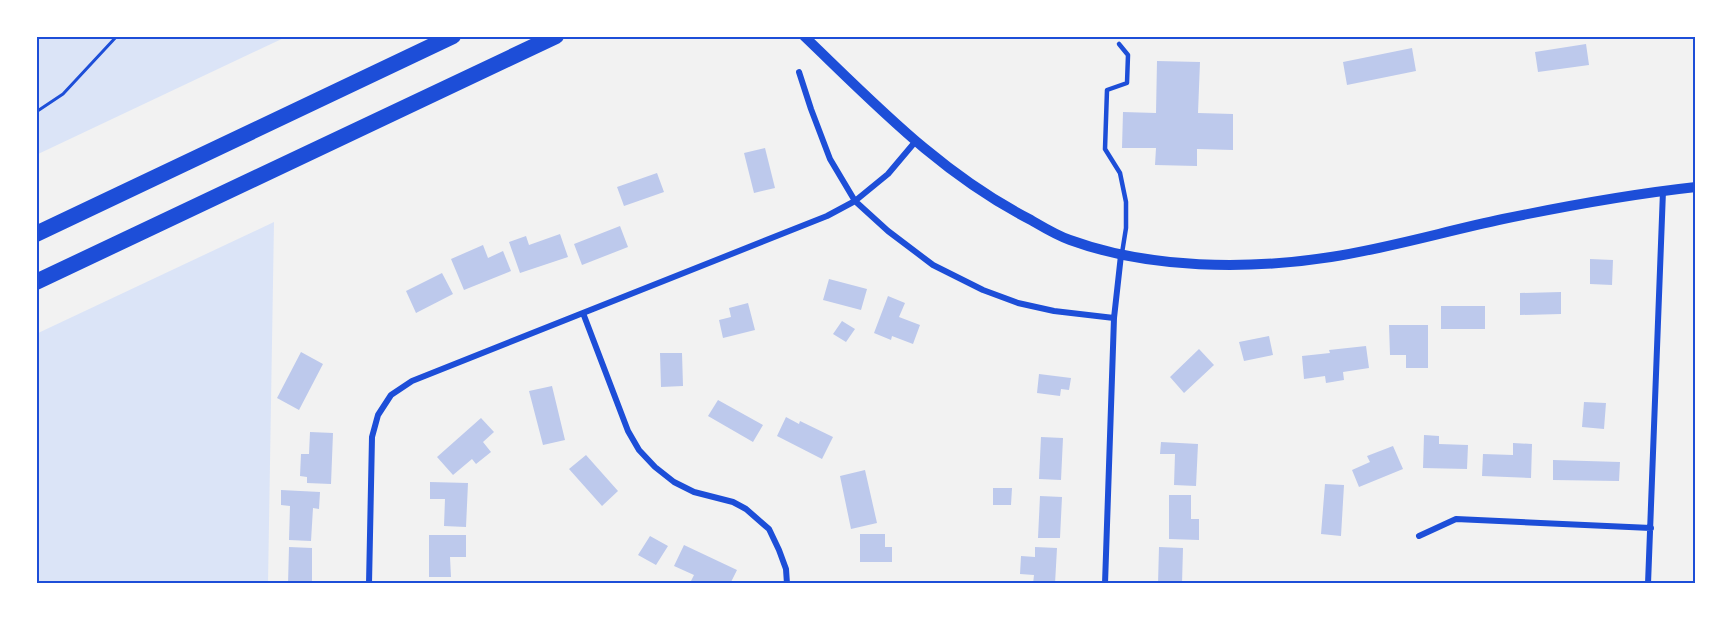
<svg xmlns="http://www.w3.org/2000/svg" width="1732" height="620" font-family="Figtree,sans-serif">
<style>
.green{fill:#dbe4f7}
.building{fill:#bdc9ec}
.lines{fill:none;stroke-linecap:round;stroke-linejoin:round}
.path{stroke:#1d4ed8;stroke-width:3}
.service{stroke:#1d4ed8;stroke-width:4.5}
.minor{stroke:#1d4ed8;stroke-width:6}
.tertiary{stroke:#1d4ed8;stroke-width:10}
.motorway{stroke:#1d4ed8;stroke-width:16}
.neatline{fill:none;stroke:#1d4ed8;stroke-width:2}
</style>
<rect width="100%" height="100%" fill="#f2f2f2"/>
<path class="green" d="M 36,36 L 288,36 L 36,155 Z
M 274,222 L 268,584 L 36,584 L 36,334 Z"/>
<path class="building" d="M 1586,44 L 1589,65 L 1538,72 L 1535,52 Z
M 1412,48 L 1416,71 L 1347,85 L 1343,62 Z
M 1157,61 L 1200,62 L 1198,113 L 1233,114 L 1233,150 L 1197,149 L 1197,166 L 1155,165 L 1156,148 L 1122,148 L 1123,112 L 1156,113 Z
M 765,148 L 775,188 L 754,193 L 744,153 Z
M 657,173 L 664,192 L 624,206 L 617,187 Z
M 620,226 L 628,247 L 582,265 L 574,244 Z
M 560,234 L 568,257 L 520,273 L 509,242 L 526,236 L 529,245 Z
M 483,245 L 488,258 L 503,251 L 511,271 L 464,290 L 451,259 Z
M 1590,259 L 1613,260 L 1612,285 L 1590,284 Z
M 442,273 L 453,294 L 416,313 L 406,291 Z
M 829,279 L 867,289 L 861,310 L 823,300 Z
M 1561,292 L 1561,314 L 1520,315 L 1520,293 Z
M 888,296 L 905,303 L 899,317 L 920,325 L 913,344 L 892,336 L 891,340 L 874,333 Z
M 748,303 L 755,330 L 723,338 L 719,320 L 731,317 L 729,308 Z
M 1441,306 L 1485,306 L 1485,329 L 1441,329 Z
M 842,321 L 855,329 L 846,342 L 833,334 Z
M 1389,325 L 1428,325 L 1428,368 L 1406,368 L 1406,355 L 1390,355 Z
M 1269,336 L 1273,355 L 1244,361 L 1239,342 Z
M 1366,346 L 1369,368 L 1343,372 L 1344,380 L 1326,383 L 1325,376 L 1304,379 L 1302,356 L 1330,353 L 1329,350 Z
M 1199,349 L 1214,365 L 1184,393 L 1170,377 Z
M 301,352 L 323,364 L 299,410 L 277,398 Z
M 660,353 L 682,353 L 683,386 L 661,387 Z
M 1039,374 L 1071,378 L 1069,390 L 1061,389 L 1060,396 L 1037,393 Z
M 552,386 L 565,440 L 543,445 L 529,391 Z
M 718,400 L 763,425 L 753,442 L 708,416 Z
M 1584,402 L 1606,403 L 1604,429 L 1582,427 Z
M 786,417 L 799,424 L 800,421 L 833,437 L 822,459 L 777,436 Z
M 481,418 L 494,432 L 483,442 L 491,452 L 476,464 L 472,459 L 453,475 L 437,457 Z
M 310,432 L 333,433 L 331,484 L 307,483 L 307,477 L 300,476 L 301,454 L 309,454 Z
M 1424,435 L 1439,436 L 1439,444 L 1468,445 L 1467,469 L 1423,468 Z
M 1041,437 L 1063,438 L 1061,480 L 1039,479 Z
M 1161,442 L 1198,444 L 1196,486 L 1174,485 L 1175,454 L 1160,454 Z
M 1513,443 L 1532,444 L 1531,478 L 1482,476 L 1483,454 L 1513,455 Z
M 1393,446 L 1403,469 L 1359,487 L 1352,470 L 1370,462 L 1367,456 Z
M 586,455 L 618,491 L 602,506 L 569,469 Z
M 1553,460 L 1620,462 L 1619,481 L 1553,480 Z
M 865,470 L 877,523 L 851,529 L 840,476 Z
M 430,482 L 468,483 L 466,527 L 444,526 L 445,499 L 430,499 Z
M 1325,484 L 1344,485 L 1341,536 L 1321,534 Z
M 993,488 L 1012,488 L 1011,505 L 993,505 Z
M 281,490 L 320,492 L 319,509 L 313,508 L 311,541 L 289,540 L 290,506 L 281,505 Z
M 1169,495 L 1191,495 L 1191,519 L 1199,519 L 1199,540 L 1169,539 Z
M 1040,496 L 1062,497 L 1060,538 L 1038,538 Z
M 860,534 L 885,534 L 885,547 L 892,547 L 892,562 L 860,562 Z
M 429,535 L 466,535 L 466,557 L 450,557 L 451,577 L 429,577 Z
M 650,536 L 668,546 L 656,565 L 638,555 Z
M 684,545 L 737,570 L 730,584 L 690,583 L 694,575 L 674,566 Z
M 289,547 L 312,548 L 312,584 L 288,584 Z
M 1035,547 L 1057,548 L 1055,584 L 1033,584 L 1034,575 L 1020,574 L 1021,556 L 1035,557 Z
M 1159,547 L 1183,548 L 1182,584 L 1158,584 Z"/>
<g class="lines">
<path class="path" d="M 36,112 L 63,94 L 117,36"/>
<path class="service" d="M 1119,44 L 1128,55 L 1127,83 L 1107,90 L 1105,149 L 1120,173 L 1126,202 L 1126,228 L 1122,253"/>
<path class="minor" d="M 799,72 L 811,109 L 830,159 L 855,201 L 888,231 L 933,265 L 983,290 L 1018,303 L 1054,311 L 1114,318
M 583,313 L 628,431 L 639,450 L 655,467 L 674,482 L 694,492 L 733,502 L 746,509 L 769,529 L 779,550 L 786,569 L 787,584
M 1419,536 L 1456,519 L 1651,528
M 369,584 L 372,437 L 378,415 L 391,395 L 412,381 L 827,216 L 855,201 L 888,174 L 915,142
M 1105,584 L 1114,318 L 1121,255
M 1648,584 L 1663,191"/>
<path class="tertiary" d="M 804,36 C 876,105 941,174 1031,220 C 1043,227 1056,235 1070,240 C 1149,269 1248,270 1331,257 C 1389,248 1446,231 1503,219 C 1566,206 1632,194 1696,187"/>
<path class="motorway" d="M 36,234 L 453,36
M 36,282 L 556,36"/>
</g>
<rect width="1732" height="620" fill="none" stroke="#ffffff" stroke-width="75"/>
<rect x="38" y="38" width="1656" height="544" class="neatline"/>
</svg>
